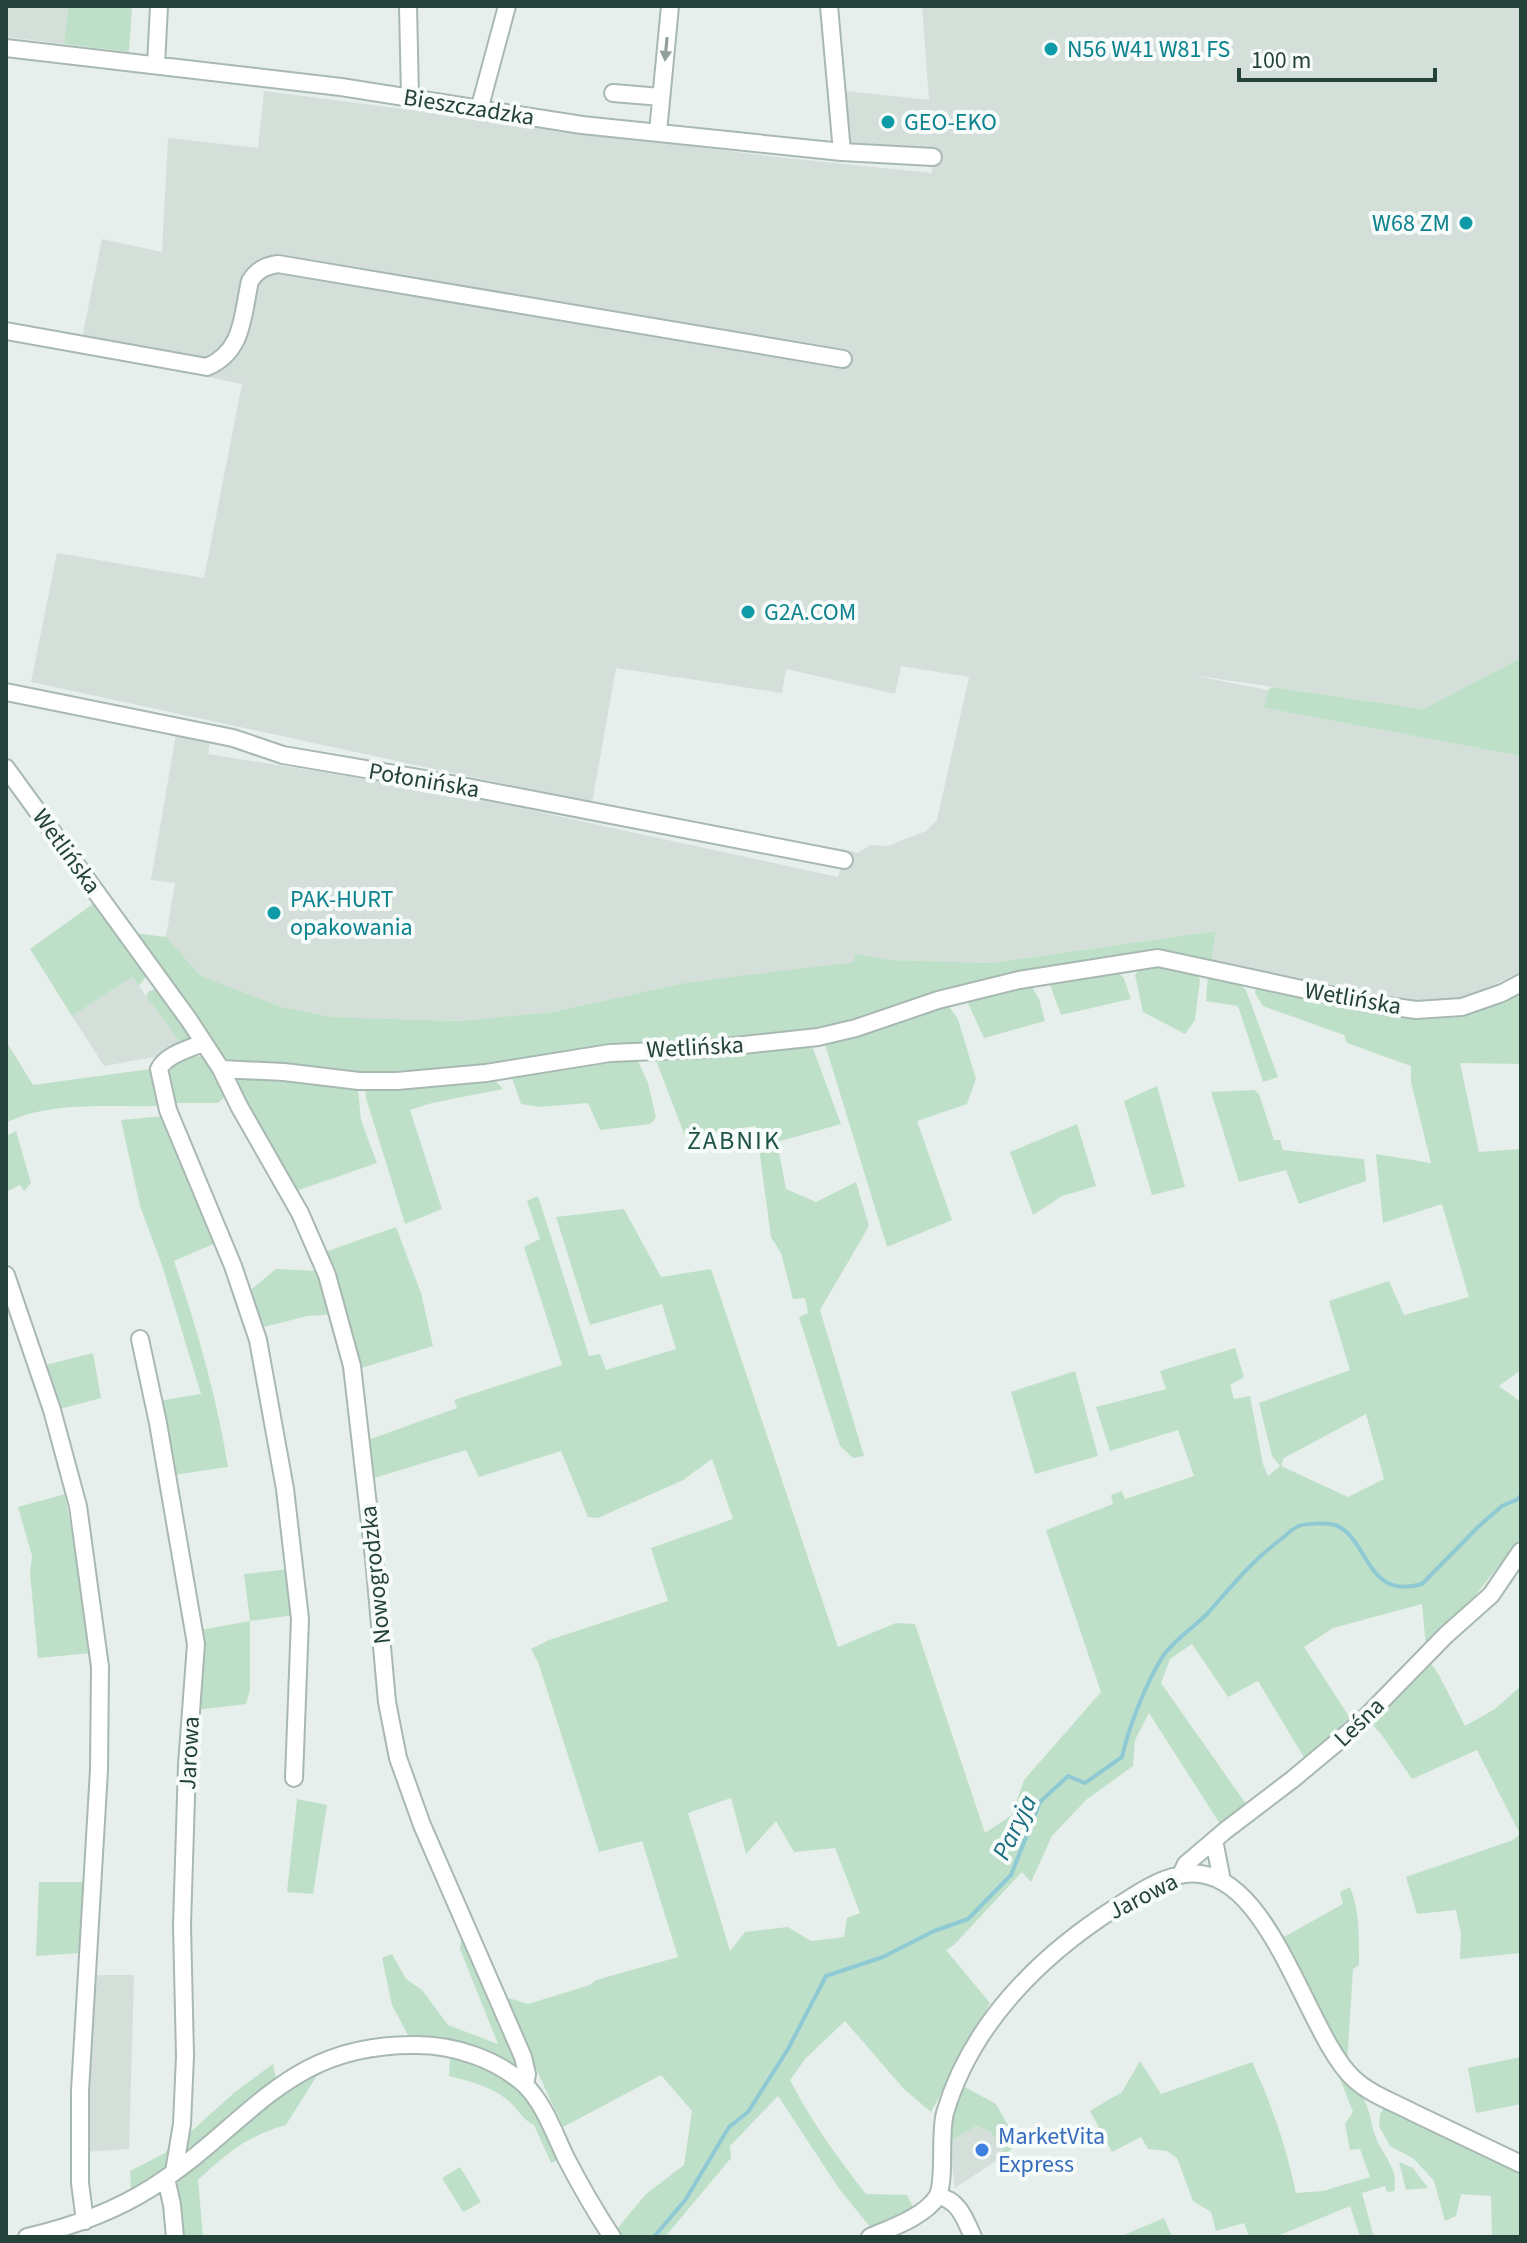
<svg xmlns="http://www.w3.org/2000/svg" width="1527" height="2243" font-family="'Source Sans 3',sans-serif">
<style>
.built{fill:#d4dfda}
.green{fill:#bfe0c8;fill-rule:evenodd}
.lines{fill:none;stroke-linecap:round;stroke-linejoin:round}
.stream{stroke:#8ec9d4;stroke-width:4}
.street-casing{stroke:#a8b8b2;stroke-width:20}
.street{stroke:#fff;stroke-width:16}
.oneway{fill:#92a09c}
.culture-dot{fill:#0f9aa8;stroke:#f7fbf9;stroke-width:3}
.shop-dot{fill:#3f7fe0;stroke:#f7fbf9;stroke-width:3}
.labels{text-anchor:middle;stroke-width:8;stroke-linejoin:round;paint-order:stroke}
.culture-label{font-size:24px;fill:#0d838f;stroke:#f7fbf9;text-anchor:start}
.street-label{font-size:24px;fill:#24423a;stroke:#f7fbf9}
.shop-label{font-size:24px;fill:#366cbe;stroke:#f7fbf9;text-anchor:start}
.neighbourhood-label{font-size:26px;letter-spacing:2px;fill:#1f5548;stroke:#f7fbf9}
.water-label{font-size:26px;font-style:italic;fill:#1c6f80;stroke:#f7fbf9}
</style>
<rect width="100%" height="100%" fill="#e6efeb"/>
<path class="built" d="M 6,6 L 68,6 L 64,44 L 6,37 Z
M 922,6 L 1521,6 L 1521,658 L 1423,709 L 1191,675 L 1268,690 L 1264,708 L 1521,756 L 1521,972 L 1459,1001 L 1423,1004 L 1364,996 L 1358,990 L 1347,988 L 1340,993 L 1211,964 L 1216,931 L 992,963 L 890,960 L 855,955 L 855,962 L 684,983 L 552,1012 L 460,1021 L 332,1017 L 282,1007 L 201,976 L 166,937 L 175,883 L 151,880 L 176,734 L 210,740 L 208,754 L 447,792 L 838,877 L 845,850 L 858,853 L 870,845 L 888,846 L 926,831 L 937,820 L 969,677 L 901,666 L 895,694 L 786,669 L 782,693 L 616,668 L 592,803 L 31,682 L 57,553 L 204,578 L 242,384 L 107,357 L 109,344 L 82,338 L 102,239 L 162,252 L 168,138 L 258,148 L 264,91 L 776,157 L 932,173 L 933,152 L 850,144 L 846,91 L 929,100 Z
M 132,977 L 180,1042 L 165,1055 L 104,1066 L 72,1016 Z
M 101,1975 L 134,1975 L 129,2149 L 85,2152 L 92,1976 Z
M 976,2126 L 991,2132 L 1005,2155 L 955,2188 L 949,2142 Z"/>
<path class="green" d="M 68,6 L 132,6 L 129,52 L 64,44 Z
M 1521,658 L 1521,756 L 1264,708 L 1268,690 L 1272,687 L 1423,709 Z
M 97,901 L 146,971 L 145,978 L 139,986 L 132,977 L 72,1016 L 30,949 Z
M 1216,931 L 1211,964 L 1152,956 L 812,1029 L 431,1073 L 369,1073 L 255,1062 L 237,1064 L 224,1060 L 133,933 L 166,937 L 201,976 L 282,1007 L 332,1017 L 460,1021 L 552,1012 L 684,983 L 854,962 L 854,954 L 890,960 L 992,963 Z
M 1153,963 L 1197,974 L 1200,980 L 1195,1020 L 1185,1034 L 1143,1012 L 1135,975 L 1141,967 Z
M 1116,971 L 1124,978 L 1131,999 L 1061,1015 L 1049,982 Z
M 1208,974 L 1234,980 L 1246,990 L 1278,1077 L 1263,1082 L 1238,1006 L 1206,1001 Z
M 1029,982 L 1039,999 L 1045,1021 L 984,1038 L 967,1001 L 968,998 Z
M 1257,983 L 1427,1012 L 1521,986 L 1521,1064 L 1460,1063 L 1479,1152 L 1520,1149 L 1521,1145 L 1521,1370 L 1499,1386 L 1521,1402 L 1521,1537 L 1465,1609 L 1426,1647 L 1422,1604 L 1333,1628 L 1304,1647 L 1352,1721 L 1305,1759 L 1258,1681 L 1228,1697 L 1192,1644 L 1170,1659 L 1161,1683 L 1246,1804 L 1220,1824 L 1149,1713 L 1135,1740 L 1133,1766 L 1086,1800 L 1052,1836 L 1031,1882 L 1022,1872 L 954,1945 L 946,1950 L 990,2003 L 931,2112 L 904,2089 L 845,2021 L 805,2059 L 790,2080 C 811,2121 837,2157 866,2194 L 907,2195 L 913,2207 L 871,2228 L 840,2190 L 778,2096 L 730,2146 L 731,2158 L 665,2237 L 622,2237 L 617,2229 L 646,2194 L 684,2165 L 692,2111 L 661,2075 L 563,2127 L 506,2004 L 509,1998 L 528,2004 L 590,1985 L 596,1980 L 678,1957 L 642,1841 L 599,1852 L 538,1662 L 531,1649 L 549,1640 L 668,1601 L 651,1548 L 733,1519 L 712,1459 L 683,1480 L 598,1518 L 588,1517 L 561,1451 L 479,1477 L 466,1450 L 371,1479 L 368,1440 L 457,1408 L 454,1400 L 562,1365 L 524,1247 L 540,1239 L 527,1201 L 538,1196 L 589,1356 L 600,1354 L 606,1370 L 676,1349 L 662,1304 L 590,1325 L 556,1217 L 624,1209 L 661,1277 L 711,1269 L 838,1647 L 896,1623 L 915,1624 L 985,1833 L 1012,1815 L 1024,1780 L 1101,1692 L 1046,1530 L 1113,1504 L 1111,1495 L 1122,1491 L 1125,1499 L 1194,1476 L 1178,1430 L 1110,1451 L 1096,1407 L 1166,1389 L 1160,1371 L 1235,1348 L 1244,1377 L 1230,1385 L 1234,1399 L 1250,1396 L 1263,1464 L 1268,1476 L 1280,1466 L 1272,1456 L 1259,1403 L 1350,1370 L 1329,1301 L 1389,1281 L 1404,1315 L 1469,1297 L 1442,1204 L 1383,1223 L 1376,1154 L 1431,1163 L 1411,1082 L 1411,1066 L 1347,1043 L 1344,1035 L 1263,1006 L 1255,993 ZM 1366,1414 L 1384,1479 L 1348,1497 L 1281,1466 L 1284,1458 ZM 731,1798 L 746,1854 L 776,1821 L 794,1852 L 835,1848 L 860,1913 L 847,1918 L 844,1937 L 811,1941 L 788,1927 L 745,1932 L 730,1951 L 688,1813 Z
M 158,988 L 185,1026 L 189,1037 L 185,1043 L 180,1042 L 146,996 L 149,991 Z
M 947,1004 L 958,1019 L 976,1079 L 967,1104 L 917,1121 L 952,1220 L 887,1247 L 824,1041 Z
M 6,1041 L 33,1085 L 150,1069 L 154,1070 L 159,1101 L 157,1106 C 111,1107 47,1101 6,1123 Z
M 811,1043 L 841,1124 L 777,1142 L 786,1189 L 816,1202 L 856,1182 L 869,1226 L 820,1310 L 864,1456 L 853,1458 L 840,1446 L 799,1317 L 808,1313 L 805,1298 L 793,1299 L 781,1253 L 771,1237 L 756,1126 L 685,1136 L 654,1055 Z
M 635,1055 L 648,1083 L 656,1118 L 650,1124 L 600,1130 L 588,1103 L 539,1107 L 521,1104 L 511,1075 Z
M 203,1056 L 222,1083 L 225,1097 L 218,1103 L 173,1103 L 163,1082 L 167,1065 L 188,1057 Z
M 235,1076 L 353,1084 L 358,1089 L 361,1120 L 377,1163 L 296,1191 L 234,1084 Z
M 492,1077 L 503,1089 L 432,1103 L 410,1110 L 442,1209 L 405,1224 L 366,1098 L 365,1086 Z
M 1157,1086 L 1185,1187 L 1152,1195 L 1124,1101 Z
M 1254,1090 L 1259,1094 L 1274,1140 L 1280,1140 L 1283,1150 L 1364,1159 L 1366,1181 L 1299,1204 L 1286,1170 L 1239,1182 L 1211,1092 Z
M 164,1116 L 218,1242 L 174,1261 C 197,1328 217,1398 228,1467 L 173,1475 L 159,1401 L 201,1394 L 162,1265 L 140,1206 L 121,1120 Z
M 1077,1124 L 1096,1186 L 1062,1196 L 1033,1215 L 1010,1152 Z
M 16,1131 L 31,1183 L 24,1191 L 20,1185 L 6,1192 L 6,1136 Z
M 396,1227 L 421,1293 L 433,1346 L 358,1369 L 347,1314 L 325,1252 Z
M 276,1269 L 320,1271 L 335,1314 L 308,1316 L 259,1328 L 248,1292 Z
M 93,1353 L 101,1398 L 56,1410 L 42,1366 Z
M 1075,1371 L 1098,1456 L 1035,1474 L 1011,1392 Z
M 65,1494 L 92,1653 L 38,1658 L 30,1574 L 32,1556 L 18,1507 Z
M 289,1569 L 295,1615 L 250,1621 L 250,1690 L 246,1704 L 196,1710 L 200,1630 L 250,1621 L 244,1574 Z
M 1430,1662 L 1439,1675 L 1465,1726 L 1495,1709 L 1521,1686 L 1521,1953 L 1460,1959 L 1461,1934 L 1456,1910 L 1417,1914 L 1406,1877 L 1513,1840 L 1520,1834 L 1477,1750 L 1412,1779 L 1381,1734 L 1369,1721 Z
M 297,1799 L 327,1805 L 313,1894 L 287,1892 Z
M 39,1882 L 86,1882 L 81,1953 L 36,1956 Z
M 1350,1887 C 1360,1912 1359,1938 1359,1965 L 1353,1969 L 1347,2064 L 1282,1938 L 1343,1904 L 1340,1892 Z
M 462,1933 L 477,1973 L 519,2063 L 512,2068 C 476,2043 452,2036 409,2037 L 392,2005 L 382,1958 L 392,1954 L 406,1979 L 422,1990 L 448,2025 L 498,2044 L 460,1949 Z
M 1521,2057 L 1521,2104 L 1476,2113 L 1468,2068 Z
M 450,2058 C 515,2074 534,2101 561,2159 L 551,2163 L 534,2125 C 521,2119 517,2106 505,2098 C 489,2086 469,2081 449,2076 Z
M 1140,2061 L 1161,2094 L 1252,2062 C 1272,2105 1286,2146 1296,2193 L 1323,2191 L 1370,2177 L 1360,2149 L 1350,2150 L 1345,2124 L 1353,2112 L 1340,2079 C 1347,2084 1356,2089 1361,2095 C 1371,2108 1370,2124 1376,2138 C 1384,2157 1399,2169 1394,2191 L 1387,2192 L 1385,2186 L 1362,2193 L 1374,2237 L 1360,2237 L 1350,2206 L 1275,2237 L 1249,2237 L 1244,2223 L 1216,2231 L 1211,2212 L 1193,2201 L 1177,2158 L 1167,2151 L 1148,2149 L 1141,2137 L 1112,2152 L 1090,2111 L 1122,2092 Z
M 273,2064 L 276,2078 L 182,2156 L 185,2137 L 235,2092 Z
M 323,2066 L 286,2125 C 247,2136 227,2153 198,2180 L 203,2237 L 183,2237 L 174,2182 L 270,2102 Z
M 963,2086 L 996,2104 L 1018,2143 L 1005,2155 L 991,2132 L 976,2126 L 949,2142 L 951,2120 Z
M 1385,2107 L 1521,2172 L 1521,2237 L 1492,2237 L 1491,2196 L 1461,2194 L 1456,2216 L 1445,2221 L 1434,2181 L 1414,2159 L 1390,2146 L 1386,2139 L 1379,2126 L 1380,2114 Z
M 174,2138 L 171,2164 L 131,2189 L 130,2171 L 165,2153 Z
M 1399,2162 L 1413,2168 L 1428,2188 L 1406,2190 Z
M 460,2167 L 481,2202 L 463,2212 L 442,2178 Z
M 1164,2218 L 1172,2237 L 1119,2237 Z"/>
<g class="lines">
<path class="stream" d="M 654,2237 L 686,2199 L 729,2127 L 748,2112 L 788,2049 L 826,1976 L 883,1957 L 934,1931 L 968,1919 L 1011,1875 L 1040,1802 L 1068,1776 L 1085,1783 L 1122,1757 C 1129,1726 1146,1683 1163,1656 C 1174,1640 1193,1628 1207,1614 C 1233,1585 1252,1560 1284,1537 C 1288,1533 1294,1528 1299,1526 C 1307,1523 1326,1523 1335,1525 C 1369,1537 1365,1601 1422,1584 L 1478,1527 L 1502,1506 L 1518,1499 L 1521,1495"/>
<g class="street-casing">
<path id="street" d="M 408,6 L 410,96
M 829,6 L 842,152
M 6,48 L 341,87 L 582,125 L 842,152 L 933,157
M 156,65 L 159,6
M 613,93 L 661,97
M 479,110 L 507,6
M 658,132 L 670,6
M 6,331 L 207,367 C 244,351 242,316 250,281 C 257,270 265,266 278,264 L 843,359
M 6,692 L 233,738 L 283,755 L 436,781 L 844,860
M 6,768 L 189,1020 L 221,1069 L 284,1072 L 359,1081 L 397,1081 L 486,1073 L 610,1053 L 706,1049 L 818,1037 L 856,1028 L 938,1000 L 1019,980 L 1158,958 L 1367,1003 L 1416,1010 L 1462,1007 L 1502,993 L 1521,983
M 203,1043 C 188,1049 166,1055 159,1069 L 168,1110 L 233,1266 L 258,1340 L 285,1489 L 300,1619 L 294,1778
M 221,1069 L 239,1106 L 300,1213 L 327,1275 L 352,1366 L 374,1558 L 387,1702 L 398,1758 L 422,1825 L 523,2057 L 527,2074 L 525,2085
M 6,1275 L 52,1410 L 78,1506 L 100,1667 L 99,1770 L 80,2091 L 80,2183 L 85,2221
M 140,1339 L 158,1423 L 196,1644 L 187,1765 L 182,1925 L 185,2056 L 182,2124 L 174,2172
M 1214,1840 L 1222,1881
M 1181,1874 L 1186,1864 L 1226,1830 L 1293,1779 L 1359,1724 L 1446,1635 L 1491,1595 L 1521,1551
M 166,2178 L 172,2205 L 175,2237
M 938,2196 C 959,2200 965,2219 973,2237
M 27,2237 C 71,2227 113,2212 151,2188 C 250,2126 284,2043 417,2045 C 454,2045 496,2059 524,2084 C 544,2103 554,2133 566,2158 C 580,2185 595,2211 612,2237
M 870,2237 C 891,2228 925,2216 937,2197 C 946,2183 939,2135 945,2113 C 971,2024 1040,1956 1115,1908 C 1135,1895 1156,1880 1180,1875 C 1268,1855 1305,2035 1354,2079 C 1370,2094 1393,2102 1412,2112 C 1448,2129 1485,2147 1521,2164"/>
</g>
<use href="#street" class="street"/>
</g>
<defs><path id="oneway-solid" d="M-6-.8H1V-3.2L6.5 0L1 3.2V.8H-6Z" transform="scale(2)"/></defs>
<use class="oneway" href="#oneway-solid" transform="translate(666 49) rotate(95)"/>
<g class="culture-dot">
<circle cx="1051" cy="49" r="8"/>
<circle cx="888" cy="122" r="8"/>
<circle cx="1466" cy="223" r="8"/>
<circle cx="748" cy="612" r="8"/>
<circle cx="274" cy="913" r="8"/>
</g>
<circle class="shop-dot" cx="982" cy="2150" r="8"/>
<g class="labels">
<g class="culture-label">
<text x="1067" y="57">N56 W41 W81 FS</text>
<text x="904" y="130">GEO-EKO</text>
<text x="1450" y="231" text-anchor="end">W68 ZM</text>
<text x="764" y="620">G2A.COM</text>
<text x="290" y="907">PAK-HURT<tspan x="290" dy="28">opakowania</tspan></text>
</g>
<g class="street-label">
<text transform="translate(469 107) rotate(9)" y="8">Bieszczadzka</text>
<text transform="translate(424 780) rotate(10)" y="8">Połonińska</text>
<text transform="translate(67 851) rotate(54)" y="8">Wetlińska</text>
<text transform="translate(1353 998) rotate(10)" y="8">Wetlińska</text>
<text transform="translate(695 1047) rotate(-3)" y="8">Wetlińska</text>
<text transform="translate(375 1575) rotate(-96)" y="8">Nowogrodzka</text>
<text transform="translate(1359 1722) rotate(-44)" y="8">Leśna</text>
<text transform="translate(189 1753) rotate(-87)" y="8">Jarowa</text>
<text transform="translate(1143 1896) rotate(-27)" y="8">Jarowa</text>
</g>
<g class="shop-label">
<text x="998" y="2144">MarketVita<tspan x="998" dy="28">Express</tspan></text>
</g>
<g class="neighbourhood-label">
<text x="734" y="1149">ŻABNIK</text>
</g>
<g class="water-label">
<text transform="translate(1014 1827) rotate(-64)" y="9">Paryja</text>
</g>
</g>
<rect width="1527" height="2243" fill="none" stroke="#24423a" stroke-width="16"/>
<path d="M1239 68v12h196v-12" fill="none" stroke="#24423a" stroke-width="4"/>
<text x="1251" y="68" font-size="24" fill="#24423a" stroke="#f7fbf9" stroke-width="6" paint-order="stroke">100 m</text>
</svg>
